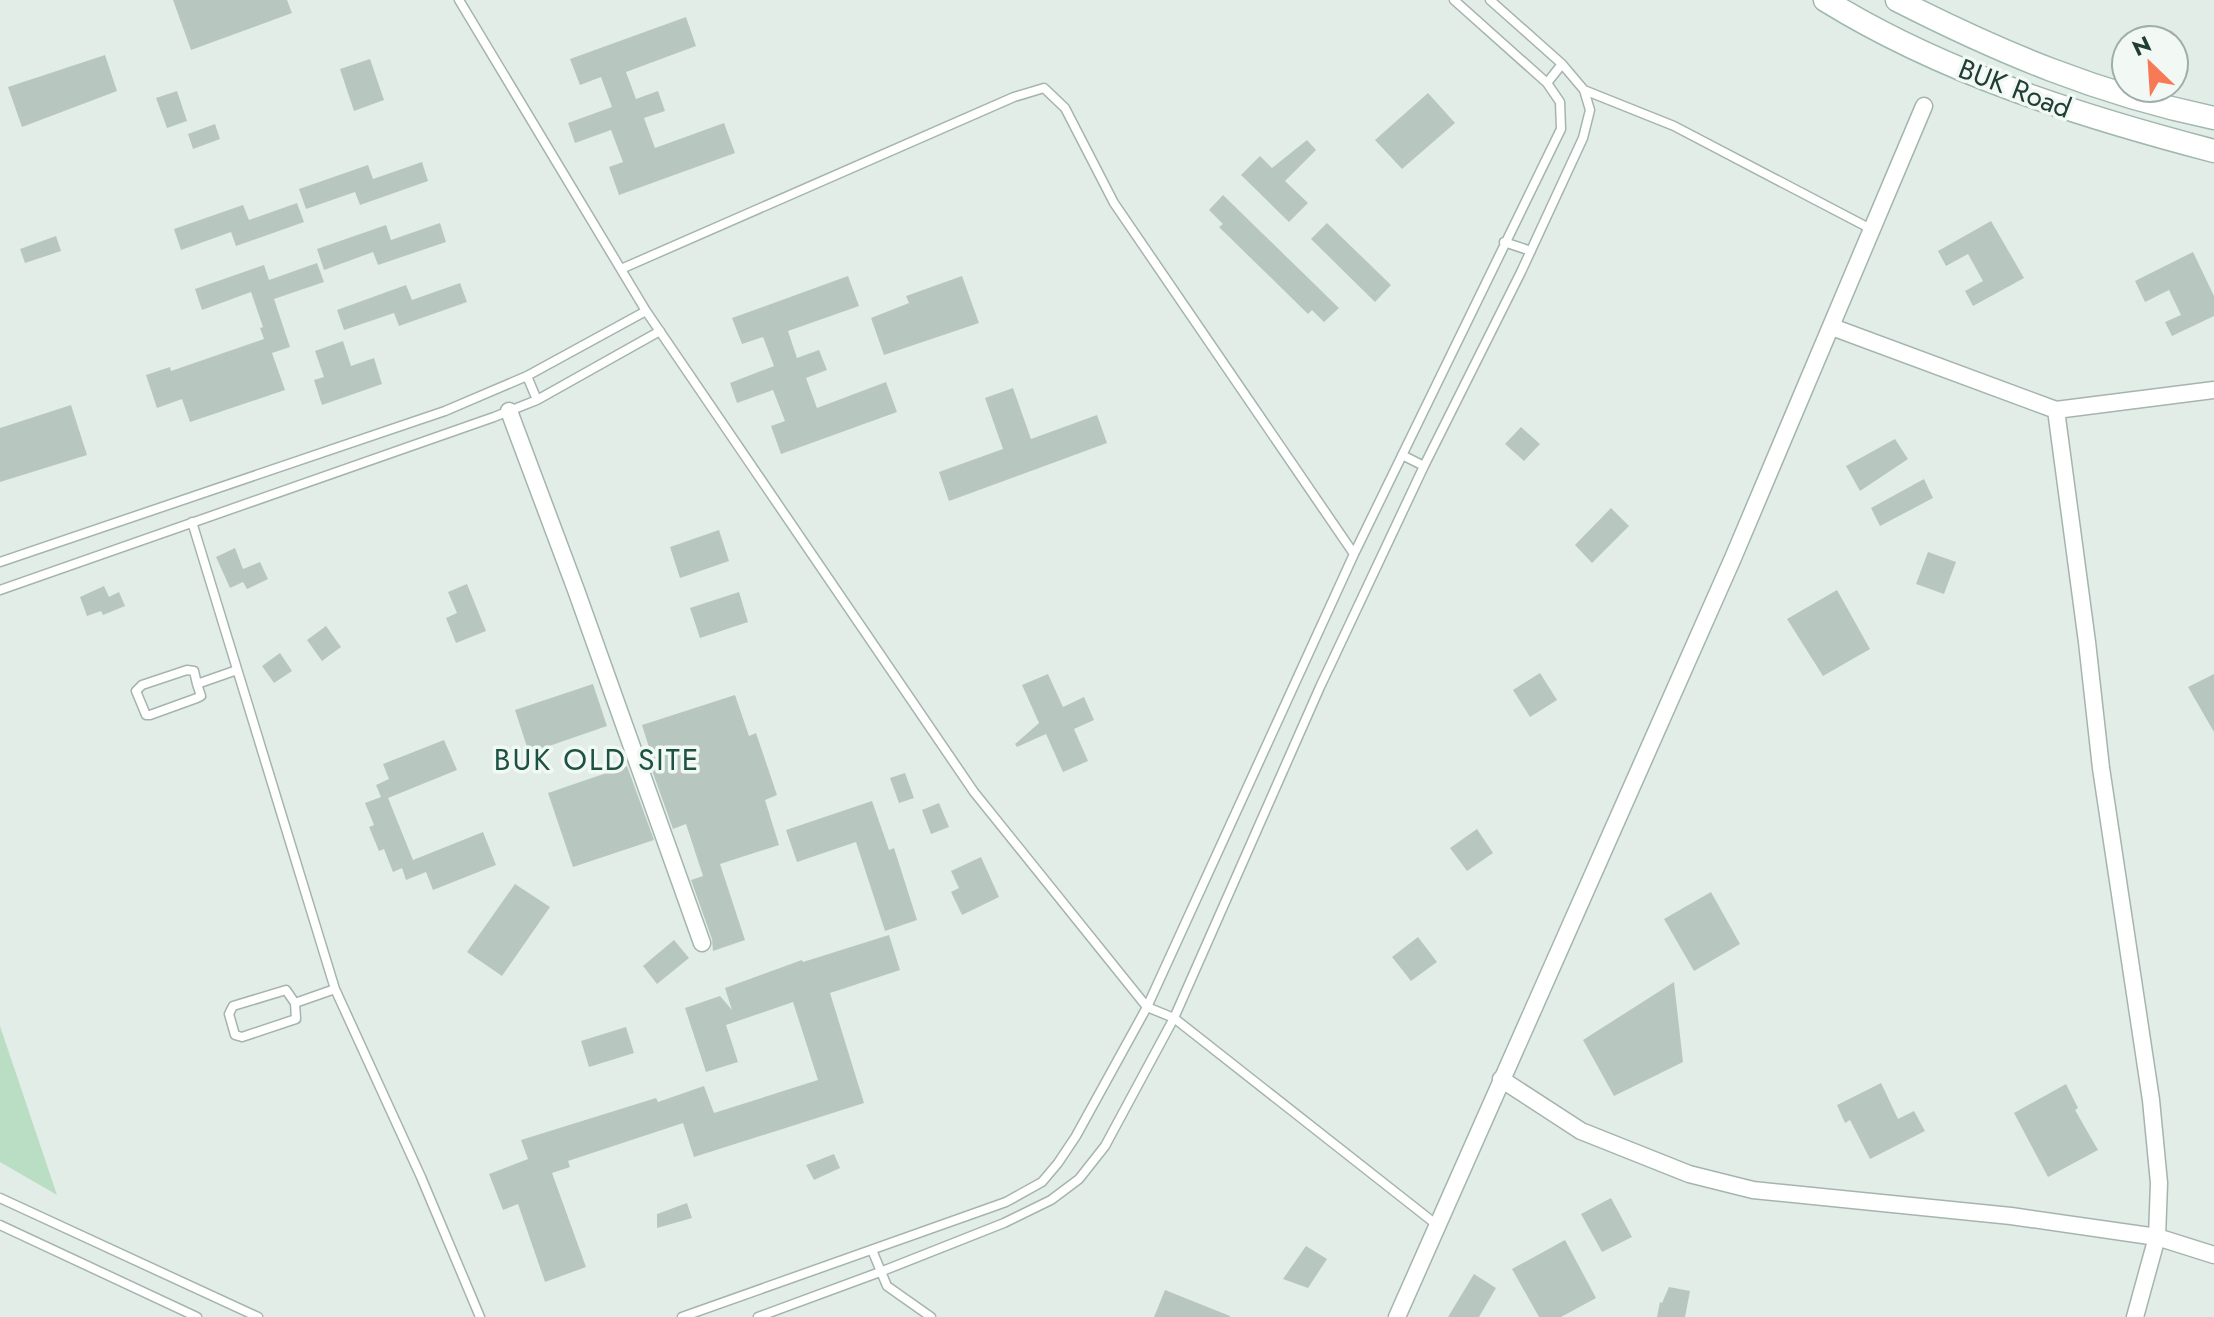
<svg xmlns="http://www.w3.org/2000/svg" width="2214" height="1317" font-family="Jost,sans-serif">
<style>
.green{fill:#badec3}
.building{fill:#b7c7c0}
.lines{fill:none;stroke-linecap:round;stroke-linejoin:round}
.lane-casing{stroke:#a4b5ae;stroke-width:11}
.street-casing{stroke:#a4b5ae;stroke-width:19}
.secondary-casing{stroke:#9fb9af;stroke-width:25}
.lane{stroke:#fff;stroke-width:8}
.street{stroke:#fff;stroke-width:16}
.secondary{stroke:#fff;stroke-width:22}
.labels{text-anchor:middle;stroke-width:7;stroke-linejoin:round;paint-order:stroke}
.street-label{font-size:28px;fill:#213e36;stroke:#f2f9f5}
.neighbourhood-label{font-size:30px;letter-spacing:2px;fill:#1c5143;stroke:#f2f9f5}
</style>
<rect width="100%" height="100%" fill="#e2ede7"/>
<path class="green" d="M 0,1026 L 57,1195 L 0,1162 Z"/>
<path class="building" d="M 173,0 L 287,0 L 292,13 L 191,50 Z
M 686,17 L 696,46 L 626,72 L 636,99 L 658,91 L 665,111 L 644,118 L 655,148 L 724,123 L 735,153 L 619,195 L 609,167 L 623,162 L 611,130 L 575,143 L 568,123 L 612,107 L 601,77 L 580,85 L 570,59 Z
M 105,55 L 117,91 L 22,127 L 8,87 Z
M 370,59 L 384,100 L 354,111 L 340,69 Z
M 177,91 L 187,121 L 167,128 L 156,98 Z
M 1428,93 L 1455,123 L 1402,169 L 1375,140 Z
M 215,124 L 220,139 L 193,149 L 188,134 Z
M 1307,140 L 1316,150 L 1285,181 L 1308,203 L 1289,222 L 1241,175 L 1260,156 L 1272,168 Z
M 422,162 L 428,181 L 360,205 L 355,192 L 306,209 L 299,189 L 368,165 L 373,179 Z
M 1223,195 L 1339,308 L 1324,322 L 1312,310 L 1308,314 L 1219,227 L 1223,224 L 1209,210 Z
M 297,203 L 304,222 L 236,246 L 231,232 L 181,250 L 174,229 L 243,205 L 249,220 Z
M 1991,221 L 2024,278 L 1973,306 L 1965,291 L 1983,281 L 1968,254 L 1946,266 L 1938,251 Z
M 440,223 L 446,242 L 378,265 L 373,252 L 324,270 L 317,249 L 386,225 L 391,240 Z
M 1327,223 L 1391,285 L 1375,302 L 1311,239 Z
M 56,236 L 61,251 L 25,263 L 20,249 Z
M 2193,252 L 2214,296 L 2214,316 L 2172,336 L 2165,322 L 2181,315 L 2169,290 L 2145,302 L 2135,281 Z
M 317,263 L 324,282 L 274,299 L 290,347 L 272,353 L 285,390 L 190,422 L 182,399 L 157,408 L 146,375 L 170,367 L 171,371 L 264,339 L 260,328 L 263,327 L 251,292 L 202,310 L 195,289 L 264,265 L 269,280 Z
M 848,276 L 859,306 L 788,331 L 797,358 L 819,350 L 827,370 L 806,378 L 817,408 L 886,382 L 897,412 L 781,454 L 771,426 L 785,421 L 773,390 L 737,403 L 730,383 L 774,366 L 763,337 L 742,344 L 732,318 Z
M 962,276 L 979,323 L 884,355 L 871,318 L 909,303 L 906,296 Z
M 460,283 L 467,302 L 399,326 L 394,313 L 344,330 L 337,310 L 406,285 L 412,300 Z
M 343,341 L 351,366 L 374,358 L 382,384 L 322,405 L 314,380 L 324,377 L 315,351 Z
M 1013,388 L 1031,439 L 1097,415 L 1107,443 L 949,501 L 939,472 L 1003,449 L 985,398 Z
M 71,405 L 87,455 L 0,482 L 0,428 Z
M 1521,427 L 1540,444 L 1524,461 L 1505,444 Z
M 1895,439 L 1908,459 L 1860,491 L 1846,466 Z
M 1924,479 L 1933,498 L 1880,526 L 1871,508 Z
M 1611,508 L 1629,526 L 1592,563 L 1575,545 Z
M 719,530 L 729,561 L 680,578 L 670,547 Z
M 235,548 L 243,569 L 260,562 L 268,579 L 247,589 L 243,582 L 230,588 L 216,557 Z
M 1928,552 L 1956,562 L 1944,594 L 1916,584 Z
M 467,584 L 486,631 L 456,643 L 446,618 L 457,613 L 448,592 Z
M 104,586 L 109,597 L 119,592 L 125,606 L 103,615 L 101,611 L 87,616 L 80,597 Z
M 1837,590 L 1870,649 L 1823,676 L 1787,619 Z
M 739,592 L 748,622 L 700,638 L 690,608 Z
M 326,626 L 341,647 L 322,661 L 307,640 Z
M 280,653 L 292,671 L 274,683 L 262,666 Z
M 1540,673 L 1557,700 L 1530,717 L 1513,690 Z
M 1048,674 L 1063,707 L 1084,697 L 1094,720 L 1074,729 L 1088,761 L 1063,772 L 1046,734 L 1017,747 L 1015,744 L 1039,723 L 1022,685 Z
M 2214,674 L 2214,732 L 2188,687 Z
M 593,684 L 607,726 L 529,753 L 515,710 Z
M 735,695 L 749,736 L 756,733 L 777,795 L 765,800 L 779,845 L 720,864 L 745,940 L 713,951 L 712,939 L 691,880 L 703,876 L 686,824 L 673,829 L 648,759 L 652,757 L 642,725 Z
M 444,740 L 457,770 L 388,798 L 413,860 L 483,832 L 496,865 L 433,890 L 426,872 L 406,880 L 402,868 L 393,872 L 384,849 L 379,851 L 369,827 L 374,825 L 365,803 L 381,797 L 376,785 L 389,779 L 383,764 Z
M 627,766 L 654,840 L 573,867 L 548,793 Z
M 905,773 L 914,798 L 899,803 L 890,778 Z
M 872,801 L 889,850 L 894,848 L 917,920 L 885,931 L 856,842 L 797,862 L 786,830 Z
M 939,803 L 949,827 L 931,834 L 922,810 Z
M 1477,829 L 1493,853 L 1467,871 L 1450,848 Z
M 981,857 L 999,897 L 962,915 L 951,892 L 959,888 L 951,871 Z
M 515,884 L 550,907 L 502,976 L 467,952 Z
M 1711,892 L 1740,944 L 1694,971 L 1664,919 Z
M 889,935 L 900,970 L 830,993 L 864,1103 L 694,1157 L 683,1123 L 568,1161 L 570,1167 L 552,1173 L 586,1267 L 545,1282 L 518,1204 L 503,1210 L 489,1174 L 528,1159 L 521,1140 L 656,1098 L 658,1102 L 704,1086 L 714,1113 L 818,1080 L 793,1002 L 726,1025 L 738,1062 L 706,1072 L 685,1008 L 720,996 L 732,1010 L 725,988 L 802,960 L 803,962 Z
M 1418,937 L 1437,962 L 1411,981 L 1392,957 Z
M 674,940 L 689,958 L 657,984 L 643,966 Z
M 1674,982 L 1683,1062 L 1614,1096 L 1583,1040 Z
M 626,1027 L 634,1053 L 589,1067 L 581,1041 Z
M 1881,1083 L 1898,1119 L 1914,1111 L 1925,1131 L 1870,1159 L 1850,1120 L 1845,1123 L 1837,1105 Z
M 2066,1084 L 2078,1108 L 2075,1110 L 2098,1150 L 2048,1177 L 2014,1113 Z
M 834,1154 L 840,1168 L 814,1180 L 806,1165 Z
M 1611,1198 L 1632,1237 L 1602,1252 L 1581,1214 Z
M 687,1203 L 692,1218 L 657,1228 L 657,1214 Z
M 1565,1240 L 1596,1298 L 1561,1317 L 1539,1317 L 1512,1269 Z
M 1306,1246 L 1327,1259 L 1308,1288 L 1283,1279 Z
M 1474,1274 L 1496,1288 L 1479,1317 L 1448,1317 Z
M 1669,1287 L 1690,1291 L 1685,1317 L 1657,1317 L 1660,1302 L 1662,1303 Z
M 1165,1290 L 1230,1316 L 1230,1317 L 1154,1317 Z"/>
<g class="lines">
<g class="lane-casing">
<path id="lane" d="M 459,0 L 646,311 L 974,792 L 1147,1007 L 1174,1018 L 1437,1225
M 1547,83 L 1562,64
M 1584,90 L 1674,126 L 1871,229
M 1504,242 L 1531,251
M 621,269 L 1014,97 L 1044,88 L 1065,108 L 1114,203 L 1354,554
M 527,376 L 537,400
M 1402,455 L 1424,466
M 192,522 L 335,989 L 421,1177 L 480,1317
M 0,562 L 445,411 L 527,376 L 646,311
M 0,590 L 494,417 L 537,400 L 660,331
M 197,684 L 194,671 L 187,670 L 142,685 L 136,691 L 146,715 L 150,715 L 197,698 L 201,696 L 197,684 L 237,670
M 295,1003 L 286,990 L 233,1006 L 229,1014 L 235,1035 L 242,1037 L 296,1019 L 295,1003 L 335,989
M 0,1198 L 258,1317
M 0,1225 L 197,1317
M 872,1250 L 887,1286 L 931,1317
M 682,1317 L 1006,1202 L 1042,1182 L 1058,1163 L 1076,1136 L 1147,1007 L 1354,554 L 1561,129 L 1560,102 L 1547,83 L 1454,0
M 758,1317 L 880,1272 L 1004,1223 L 1051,1200 L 1079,1179 L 1105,1146 L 1174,1018 L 1320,687 L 1424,466 L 1521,272 L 1583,138 L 1590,110 L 1584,90 L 1562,64 L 1490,0"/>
</g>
<g class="street-casing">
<path id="street" d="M 1832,327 L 2056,410 L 2214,390
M 2056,410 L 2087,642 L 2101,768 L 2151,1100 L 2159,1183 L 2157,1237 L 2135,1317
M 509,411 L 576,590 L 702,943
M 1501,1079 L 1581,1131 L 1689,1174 L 1753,1190 L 2011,1216 L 2157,1237 L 2214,1255
M 1397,1317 L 1733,558 L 1924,106"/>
</g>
<g class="secondary-casing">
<path id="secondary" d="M 1825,0 C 1943,73 2080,116 2214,151
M 1897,0 C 2001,53 2099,94 2214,118"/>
</g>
<use href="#lane" class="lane"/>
<use href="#street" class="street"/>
<use href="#secondary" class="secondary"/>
</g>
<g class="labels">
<g class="street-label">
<text transform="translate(2015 88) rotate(21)" y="10">BUK Road</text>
</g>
<g class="neighbourhood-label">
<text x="597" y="770">BUK OLD SITE</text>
</g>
</g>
<g transform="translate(2150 64) rotate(335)"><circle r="38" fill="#f2f9f5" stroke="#9eaea9" stroke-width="2"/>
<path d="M0-6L14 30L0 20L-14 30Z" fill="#f77955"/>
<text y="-12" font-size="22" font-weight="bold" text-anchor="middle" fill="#213e36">N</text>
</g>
</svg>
